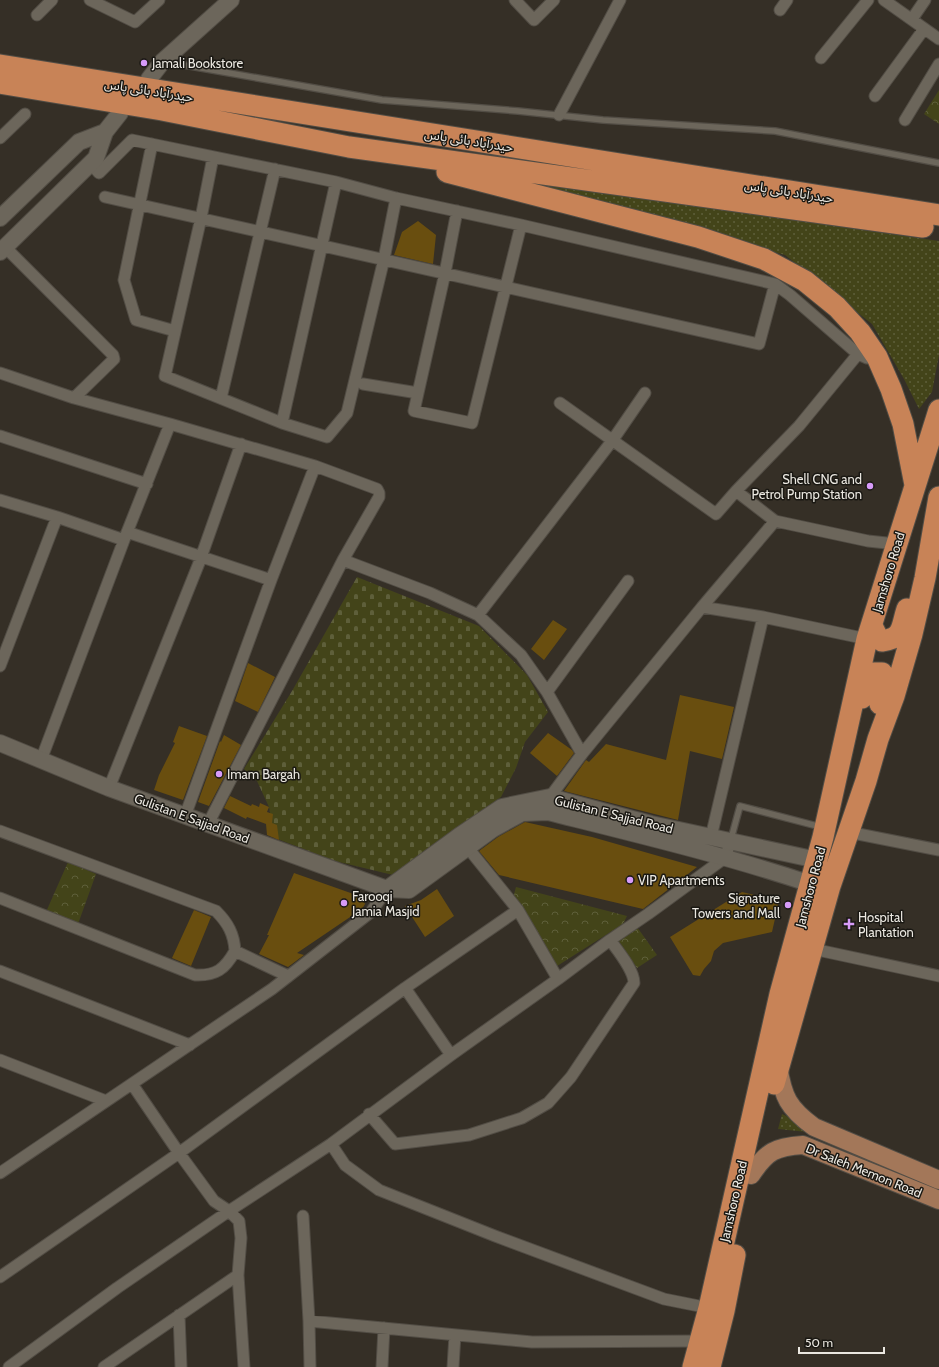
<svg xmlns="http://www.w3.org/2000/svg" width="939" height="1367" font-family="Cabin,'Noto Sans Arabic',sans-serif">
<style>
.grass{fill:url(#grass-dots)}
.cemetery{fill:url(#cemetery-stones)}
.park{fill:url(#park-crowns)}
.building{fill:#694e0f}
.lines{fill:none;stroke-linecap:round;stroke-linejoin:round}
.lane-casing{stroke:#524d45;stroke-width:8}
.street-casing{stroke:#524d45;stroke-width:13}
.secondary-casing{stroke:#524d45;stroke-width:18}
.primary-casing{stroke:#524d45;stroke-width:20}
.highway-casing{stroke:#524d45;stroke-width:23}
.lane{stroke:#6c665b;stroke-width:5.5}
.street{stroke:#6c665b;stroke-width:11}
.secondary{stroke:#6c665b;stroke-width:16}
.primary{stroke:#a37759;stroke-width:18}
.highway{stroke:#c88357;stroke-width:21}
.poi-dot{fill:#d79bf9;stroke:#1a1813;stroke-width:1.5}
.labels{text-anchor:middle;stroke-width:3;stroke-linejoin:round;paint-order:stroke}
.poi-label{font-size:13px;fill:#ebe8e1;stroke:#1a1813;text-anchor:start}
.street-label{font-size:13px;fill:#ebe8e1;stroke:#1a1813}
</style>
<defs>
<pattern id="grass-dots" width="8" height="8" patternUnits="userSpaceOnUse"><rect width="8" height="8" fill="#434419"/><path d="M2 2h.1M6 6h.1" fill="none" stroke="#5e5f3a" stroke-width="1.8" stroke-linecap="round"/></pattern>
<pattern id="cemetery-stones" width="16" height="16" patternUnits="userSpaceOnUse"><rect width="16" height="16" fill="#434419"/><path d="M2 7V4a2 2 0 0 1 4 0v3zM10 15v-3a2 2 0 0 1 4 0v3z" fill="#5e5f3a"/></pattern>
<pattern id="park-crowns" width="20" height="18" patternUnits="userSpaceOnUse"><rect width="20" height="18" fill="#434419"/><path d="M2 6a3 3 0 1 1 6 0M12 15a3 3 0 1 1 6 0" fill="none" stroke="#5e5f3a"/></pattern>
</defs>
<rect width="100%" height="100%" fill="#352f26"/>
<path class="grass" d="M 508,178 L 939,241 L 939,355 L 932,392 L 919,409 L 904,379 L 872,324 L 785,255 Z
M 782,1114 L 847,1144 L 807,1132 L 778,1129 Z"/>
<path class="cemetery" d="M 357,577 L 479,626 L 527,675 L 548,712 L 525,742 L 516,768 L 501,797 L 393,875 L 335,861 L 275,838 L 269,807 L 257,781 L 244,769 L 292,691 Z"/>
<path class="park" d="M 939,90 L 939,124 L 924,114 Z
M 68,862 L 96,874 L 78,924 L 46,912 Z
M 516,887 L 627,916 L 623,924 L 554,968 L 513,898 Z
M 637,927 L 657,955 L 637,968 L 616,937 Z"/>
<path class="building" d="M 418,221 L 436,235 L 433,264 L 394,255 L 402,232 Z
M 553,620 L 567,629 L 544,660 L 531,649 Z
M 248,663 L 275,677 L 258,712 L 235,701 Z
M 680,695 L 734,707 L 722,759 L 690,751 L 678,820 L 564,791 L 586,760 L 589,762 L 606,744 L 666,760 Z
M 179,726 L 207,736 L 183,800 L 154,790 L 159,775 L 175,743 L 173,742 Z
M 548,733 L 572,750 L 574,753 L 557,776 L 530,753 Z
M 224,735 L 241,745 L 209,806 L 198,802 L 220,741 L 221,742 Z
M 230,796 L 251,806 L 252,804 L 259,807 L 260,803 L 269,807 L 267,812 L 273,814 L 272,823 L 277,825 L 279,840 L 267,835 L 266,824 L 247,817 L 246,819 L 224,808 Z
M 525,822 L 592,837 L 697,867 L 643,909 L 499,875 L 479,851 L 498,837 Z
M 294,873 L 362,897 L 365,904 L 362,909 L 297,953 L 304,955 L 288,967 L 259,954 L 269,935 L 267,935 Z
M 437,889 L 454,916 L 425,937 L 405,906 L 421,900 Z
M 742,892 L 779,901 L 772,932 L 723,943 L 714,951 L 711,961 L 704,969 L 700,976 L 693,975 L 670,937 Z
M 194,910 L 211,917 L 191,966 L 172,958 Z"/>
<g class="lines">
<g class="lane-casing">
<path id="lane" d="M 167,62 L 382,100 L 518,111 L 603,120 L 775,131 L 939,163
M 731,839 L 740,806 L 821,827"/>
</g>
<g class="street-casing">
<path id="street" d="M 90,0 L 135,22 L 159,0
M 515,0 L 534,20 L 554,0
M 884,0 L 939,39
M 780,10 L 787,0
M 37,15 L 52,0
M 912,19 L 925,0
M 821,58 L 868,0
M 875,96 L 924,29
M 559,115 L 620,0
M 905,120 L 939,64
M 0,138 L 25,114
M 152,144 L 124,280 L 136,320 L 175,331
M 213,157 L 201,218 L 165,376 L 282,423 L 327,437 L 347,413 L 384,259 L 396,198
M 90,163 L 99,173 L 132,140 L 336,182 L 396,198 L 521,225 L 775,284 L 790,295 L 858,354 L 867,358 L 877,357
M 105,197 L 759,344 L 775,284
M 5,247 L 113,355 L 114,359 L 112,361 L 74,398
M 0,373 L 74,398 L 170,424 L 124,540 L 57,517 L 0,500
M 363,384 L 418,393 L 414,411 L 472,423 L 521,225
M 418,393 L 445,273 L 457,211
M 221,398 L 275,169
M 560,403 L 716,514 L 736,491 L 775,521
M 282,423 L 336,182
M 170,424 L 315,466
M 0,436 L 147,484
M 736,491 L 799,426 L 858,354
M 127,532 L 271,580
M 343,560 L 430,593 L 478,615 L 521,655 L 547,692 L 582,754 L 550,797
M 702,607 L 775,521 L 868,541 L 896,544
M 478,615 L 612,441 L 645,393
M 763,617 L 867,639
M 0,666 L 57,517
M 547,692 L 628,581
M 582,754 L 702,607 L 763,617 L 711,837
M 41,760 L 124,540
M 109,788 L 199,563 L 241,444
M 185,816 L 271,580 L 315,466 L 377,489 L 379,493 L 379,497 L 343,560 L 208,824
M 0,831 L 216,911 C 228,923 234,934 235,951
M 848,832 L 939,850
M 464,843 L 518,910 L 558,979
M 0,898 L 195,975 C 216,976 225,969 235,951 L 288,976
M 813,949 L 939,976
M 0,971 L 190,1045
M 405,988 L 451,1055
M 0,1060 L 106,1101
M 132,1084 L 179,1153 L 214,1201 L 229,1211 L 239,1221 L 241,1238 L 238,1275 L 244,1367
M 369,1114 L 395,1144 L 469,1135 L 522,1118 L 548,1103 L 571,1077 L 634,983 C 634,970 618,951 610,940
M 331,1144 L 345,1165 L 379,1190 L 495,1236 L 664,1299 L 709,1308
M 0,1173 L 272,989 L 371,912 L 387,889
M 303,1216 L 309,1321 L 310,1367
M 0,1277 L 179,1153 L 405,988 L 518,910
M 179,1315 L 181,1367
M 309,1321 L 532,1342 L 700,1341
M 9,1367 L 117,1288 L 229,1211 L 331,1144 L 451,1055 L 558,979 L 610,940 L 648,914 L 726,857 L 730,841
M 104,1367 L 238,1275
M 382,1367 L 384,1328
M 453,1367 L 455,1335"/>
</g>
<g class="secondary-casing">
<path id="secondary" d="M 149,79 L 163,61 L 231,0
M 0,218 L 79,142 L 105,132
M 0,252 L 96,158 L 105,132 L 120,113
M 0,743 L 109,788 L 387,889 L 409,890 L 493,829 L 522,813 L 548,812 C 636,834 724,855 811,884
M 387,889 L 459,836 L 502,807 L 550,797 L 651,824 L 817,860"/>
</g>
<g class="primary-casing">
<path id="primary" d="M 778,1066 C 783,1097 788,1108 814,1127 L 939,1180
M 751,1175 C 767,1151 775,1147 803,1145 L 939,1200"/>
</g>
<g class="highway-casing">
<path id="highway" d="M 0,65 L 939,215
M 0,83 L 162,110 L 349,147 L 923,227
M 447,172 L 698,237 L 764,259 L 805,281 L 837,307 L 860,332 L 877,357 L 891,389 L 903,424 L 915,485
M 872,626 L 877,636 L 882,641 C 904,638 901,627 907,609
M 862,698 L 869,678 L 874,673 L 882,673 L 885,677 L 884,685 L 880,704
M 774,1084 L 830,886 L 866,781 L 878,739 L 894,696 L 912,634 L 925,578 L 939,497
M 693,1367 L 709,1308 L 780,994 L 823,837 L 867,639 L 939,410
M 710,1367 L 724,1311 L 735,1255"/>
</g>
<use href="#lane" class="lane"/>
<use href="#street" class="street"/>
<use href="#secondary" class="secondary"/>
<use href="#primary" class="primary"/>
<use href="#highway" class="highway"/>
</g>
<g class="poi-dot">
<circle cx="144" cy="63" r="4"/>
<circle cx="870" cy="486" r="4"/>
<circle cx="219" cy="774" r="4"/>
<circle cx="630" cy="880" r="4"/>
<circle cx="344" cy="903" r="4"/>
<circle cx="788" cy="905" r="4"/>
<path d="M847 918h4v4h4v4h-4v4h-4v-4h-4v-4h4z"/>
</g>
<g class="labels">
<g class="poi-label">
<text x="152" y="68">Jamali Bookstore</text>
<text x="862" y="484" text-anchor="end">Shell CNG and<tspan x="862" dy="15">Petrol Pump Station</tspan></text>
<text x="227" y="779">Imam Bargah</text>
<text x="638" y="885">VIP Apartments</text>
<text x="352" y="901">Farooqi<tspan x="352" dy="15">Jamia Masjid</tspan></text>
<text x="780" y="903" text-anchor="end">Signature<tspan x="780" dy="15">Towers and Mall</tspan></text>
<text x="858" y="922">Hospital<tspan x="858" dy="15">Plantation</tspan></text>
</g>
<g class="street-label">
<text transform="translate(149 90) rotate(9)" y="5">حیدرآباد بائی پاس</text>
<text transform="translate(469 140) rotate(9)" y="5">حیدرآباد بائی پاس</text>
<text transform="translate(789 191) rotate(9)" y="5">حیدرآباد بائی پاس</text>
<text transform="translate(888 572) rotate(-73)" y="5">Jamshoro Road</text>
<text transform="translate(614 814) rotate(14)" y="5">Gulistan E Sajjad Road</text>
<text transform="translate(192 818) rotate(20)" y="5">Gulistan E Sajjad Road</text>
<text transform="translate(810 887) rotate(-75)" y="5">Jamshoro Road</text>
<text transform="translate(864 1170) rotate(22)" y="5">Dr Saleh Memon Road</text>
<text transform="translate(733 1201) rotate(-77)" y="5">Jamshoro Road</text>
</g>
</g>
<path d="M799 1347v6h85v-6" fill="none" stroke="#ebe8e1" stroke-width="2"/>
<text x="805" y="1347" font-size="12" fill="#ebe8e1" stroke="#1a1813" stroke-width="3" paint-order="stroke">50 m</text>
</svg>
